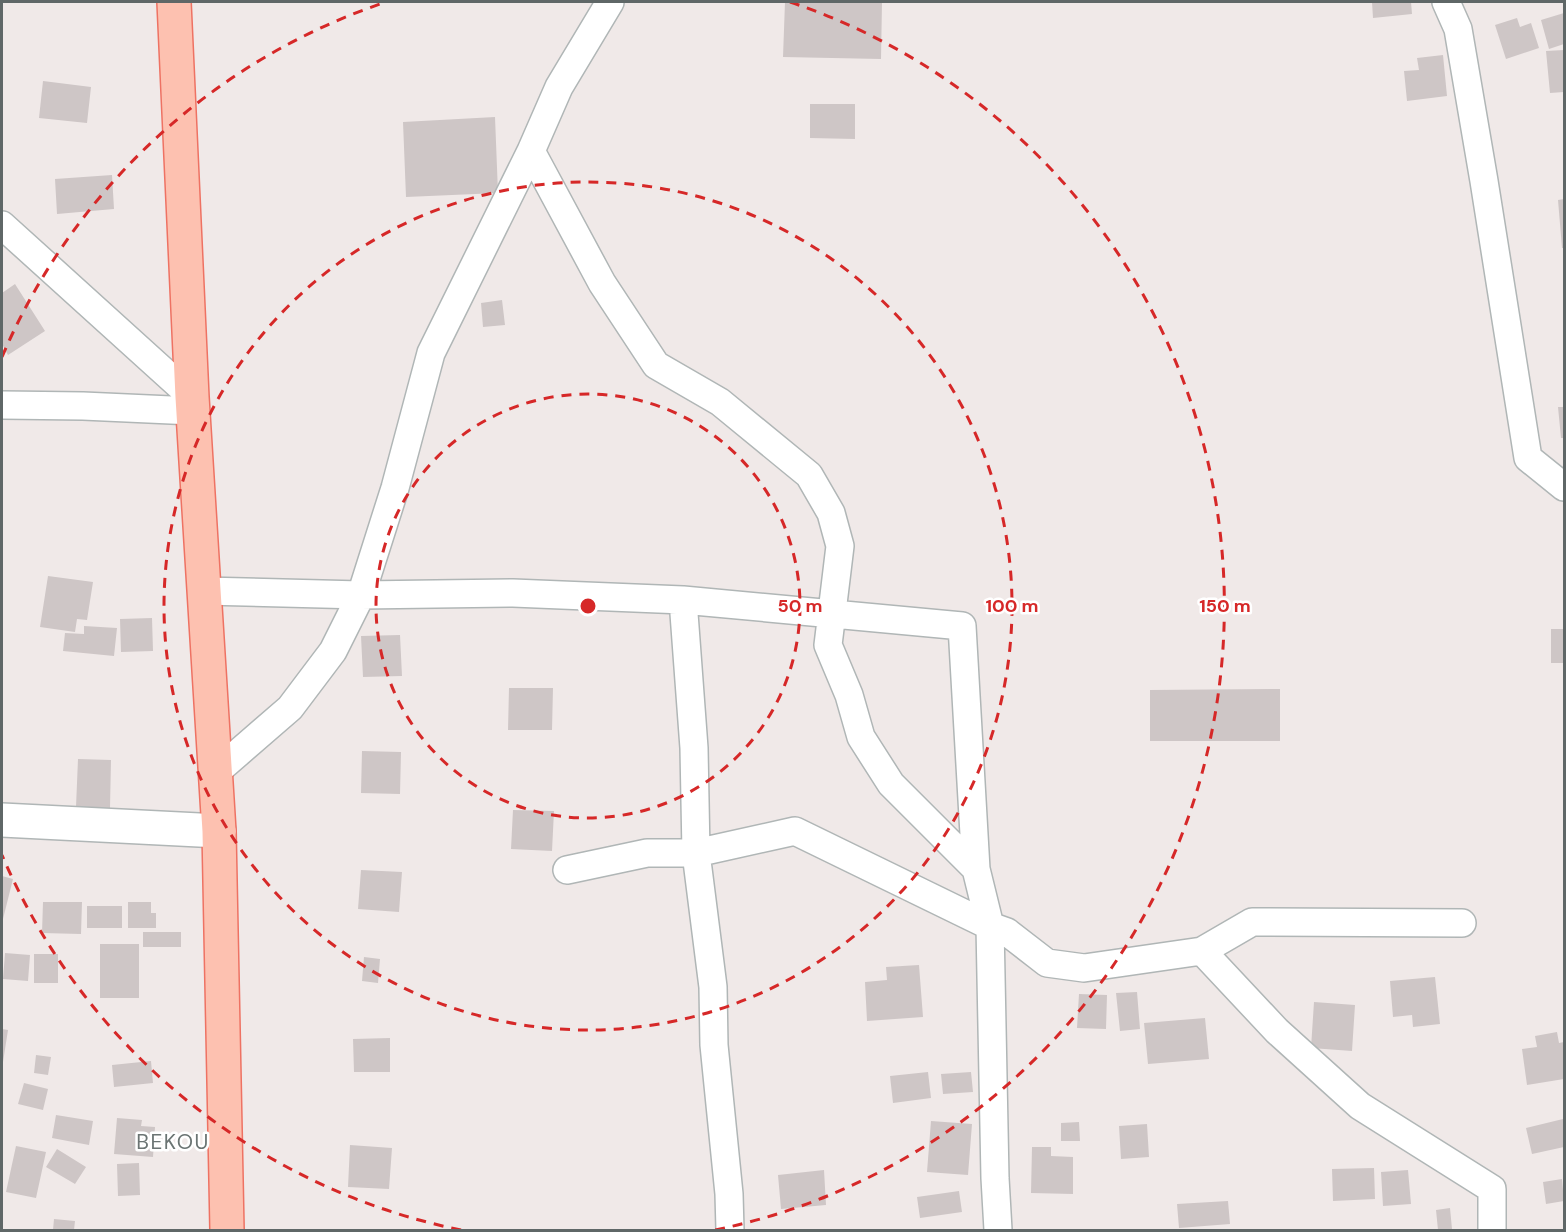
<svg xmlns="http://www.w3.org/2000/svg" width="1566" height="1232" font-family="'DM Sans',sans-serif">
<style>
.building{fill:#cec6c6}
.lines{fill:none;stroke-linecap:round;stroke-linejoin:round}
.minor-casing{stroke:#b0b6b6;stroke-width:30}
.tertiary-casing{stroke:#b0b6b6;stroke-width:36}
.primary-casing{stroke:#ee7263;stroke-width:36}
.minor{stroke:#fff;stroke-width:27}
.tertiary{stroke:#fff;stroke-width:33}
.primary{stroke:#fdc1b0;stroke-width:33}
.ring{fill:none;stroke:#d62828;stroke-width:3;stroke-dasharray:10 8}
.labels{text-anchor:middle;stroke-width:5;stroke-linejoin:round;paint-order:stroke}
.neighbourhood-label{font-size:21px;letter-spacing:1.5px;fill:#6b7473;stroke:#fff}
.centre{fill:#d62828;stroke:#fff;stroke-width:3}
.ring-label{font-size:18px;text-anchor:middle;font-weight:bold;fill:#d62828;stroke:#fff;stroke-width:5;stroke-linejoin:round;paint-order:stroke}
</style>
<rect width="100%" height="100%" fill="#f0e9e8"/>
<path class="building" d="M 785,2 L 882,2 L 881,59 L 783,57 Z
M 1372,2 L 1411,2 L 1412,14 L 1373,18 Z
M 1564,13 L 1564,44 L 1549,49 L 1541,20 Z
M 1517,18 L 1520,27 L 1531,23 L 1539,48 L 1506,59 L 1495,25 Z
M 1564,50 L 1564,92 L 1550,93 L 1546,51 Z
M 1443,55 L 1447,96 L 1407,101 L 1404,71 L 1419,70 L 1417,58 Z
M 43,81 L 91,87 L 87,123 L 39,118 Z
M 810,104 L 855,104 L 855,139 L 810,138 Z
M 495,117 L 498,193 L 406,197 L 403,122 Z
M 112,175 L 114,209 L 57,214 L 55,179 Z
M 1564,199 L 1564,248 L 1562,248 L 1558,200 Z
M 15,284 L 45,331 L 8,355 L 2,344 L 2,293 Z
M 502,300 L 505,325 L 483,327 L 481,303 Z
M 1558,407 L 1564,407 L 1564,438 L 1561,438 Z
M 48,576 L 93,582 L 87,620 L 77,619 L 75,632 L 40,627 Z
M 152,618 L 153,651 L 121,652 L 120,619 Z
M 84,626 L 117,628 L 114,656 L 63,651 L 65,633 L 84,634 Z
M 1551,629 L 1564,629 L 1564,663 L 1551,663 Z
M 400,635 L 402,676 L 363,677 L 361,636 Z
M 509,688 L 553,688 L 552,730 L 508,730 Z
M 1280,689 L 1280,741 L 1150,741 L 1150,690 Z
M 362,751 L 401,752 L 400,794 L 361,793 Z
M 78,759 L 111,760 L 110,808 L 76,807 Z
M 513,810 L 554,811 L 552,851 L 511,849 Z
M 361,870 L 402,872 L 399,912 L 358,909 Z
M 2,876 L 13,879 L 2,923 Z
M 43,902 L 82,902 L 81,934 L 42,933 Z
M 128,902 L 151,902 L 151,913 L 156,913 L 156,928 L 128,928 Z
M 87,906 L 122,906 L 122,928 L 87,928 Z
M 143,932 L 181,932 L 181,947 L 143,947 Z
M 100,944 L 139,944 L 139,998 L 100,998 Z
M 5,953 L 30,955 L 28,981 L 3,979 Z
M 34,954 L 58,954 L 58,983 L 34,983 Z
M 364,957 L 380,959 L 378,983 L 362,981 Z
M 919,965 L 923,1017 L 867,1021 L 865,982 L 887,980 L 886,967 Z
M 1435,977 L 1440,1024 L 1413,1027 L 1412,1015 L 1393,1017 L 1390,981 Z
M 1137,992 L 1140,1029 L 1120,1031 L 1116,993 Z
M 1079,994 L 1107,995 L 1106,1029 L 1077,1028 Z
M 1314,1002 L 1355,1005 L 1352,1051 L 1311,1048 Z
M 1205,1018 L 1209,1059 L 1148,1064 L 1144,1023 Z
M 2,1029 L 8,1030 L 3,1062 L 2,1062 Z
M 1557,1032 L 1559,1043 L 1564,1042 L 1564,1079 L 1527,1085 L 1522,1049 L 1537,1047 L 1535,1036 Z
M 390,1038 L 390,1072 L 354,1072 L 353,1039 Z
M 36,1055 L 51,1057 L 48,1075 L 34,1073 Z
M 151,1061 L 153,1083 L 114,1087 L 112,1065 Z
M 928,1072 L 931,1098 L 893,1103 L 890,1076 Z
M 971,1072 L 973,1092 L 943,1094 L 941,1074 Z
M 24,1083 L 48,1089 L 43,1110 L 18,1104 Z
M 56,1115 L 93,1121 L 89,1145 L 52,1138 Z
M 117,1118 L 142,1120 L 141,1126 L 155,1127 L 153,1157 L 114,1154 Z
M 1563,1119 L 1564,1147 L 1532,1154 L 1526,1128 Z
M 931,1121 L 972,1124 L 968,1175 L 927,1172 Z
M 1079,1122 L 1080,1141 L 1061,1141 L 1061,1123 Z
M 1147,1124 L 1149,1157 L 1121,1159 L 1119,1126 Z
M 350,1145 L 392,1148 L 389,1189 L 348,1187 Z
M 16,1146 L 46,1152 L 36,1198 L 6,1192 Z
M 1032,1147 L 1051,1147 L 1051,1156 L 1073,1157 L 1073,1194 L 1031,1193 Z
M 57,1149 L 86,1167 L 75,1184 L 46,1167 Z
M 139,1163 L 140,1195 L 118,1196 L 117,1164 Z
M 1374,1168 L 1375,1199 L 1333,1201 L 1332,1169 Z
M 824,1170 L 826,1205 L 781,1209 L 778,1175 Z
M 1408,1170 L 1411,1204 L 1383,1206 L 1381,1172 Z
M 1562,1179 L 1564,1201 L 1546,1204 L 1543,1182 Z
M 959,1191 L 962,1212 L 920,1218 L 917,1197 Z
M 1228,1201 L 1230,1224 L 1179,1228 L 1177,1204 Z
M 1450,1208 L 1452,1229 L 1438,1230 L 1436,1210 Z
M 54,1219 L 75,1221 L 74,1230 L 53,1230 Z"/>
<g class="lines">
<g class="minor-casing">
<path id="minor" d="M 610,2 L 559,87 L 531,151 L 602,283 L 656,365 L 720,402 L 809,475 L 831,513 L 840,546 L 828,645 L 849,695 L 861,737 L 891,784 L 976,869 L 990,926 L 1007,932 L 1047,963 L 1084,968 L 1202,951 L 1277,1031 L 1360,1106 L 1492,1189 L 1492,1230
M 1446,2 L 1458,29 L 1484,181 L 1528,458 L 1564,487
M 2,225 L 192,397
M 2,405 L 83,406 L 193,411
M 204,591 L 361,595 L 513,593 L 683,600 L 962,626 L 976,869
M 215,773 L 290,708 L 333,651 L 361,595 L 395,488 L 431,353 L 531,151
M 567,870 L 647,853 L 696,853 L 694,748 L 683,600
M 1202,951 L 1252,922 L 1462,923
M 730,1230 L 729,1194 L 714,1045 L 713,987 L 696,853 L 795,831 L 990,926 L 995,1178 L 998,1230"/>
</g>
<g class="tertiary-casing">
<path id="tertiary" d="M 2,820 L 219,831"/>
</g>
<g class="primary-casing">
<path id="primary" d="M 174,2 L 192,397 L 219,831 L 227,1230"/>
</g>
<use href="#minor" class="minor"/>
<use href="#tertiary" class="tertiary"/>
<use href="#primary" class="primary"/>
</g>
<g class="ring">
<circle cx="588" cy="606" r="212"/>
<circle cx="588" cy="606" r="424"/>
<path d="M461 1230A637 637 0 0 1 2 855M2 357A637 637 0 0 1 386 2M790 2A637 637 0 0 1 715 1230"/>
</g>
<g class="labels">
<g class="neighbourhood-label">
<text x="173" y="1149">BEKOU</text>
</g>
</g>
<circle cx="588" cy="606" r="9" class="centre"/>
<g class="ring-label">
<text x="800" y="612">50 m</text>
<text x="1012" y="612">100 m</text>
<text x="1225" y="612">150 m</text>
</g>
<rect width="1566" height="1232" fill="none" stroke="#5f6767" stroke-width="6"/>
</svg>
